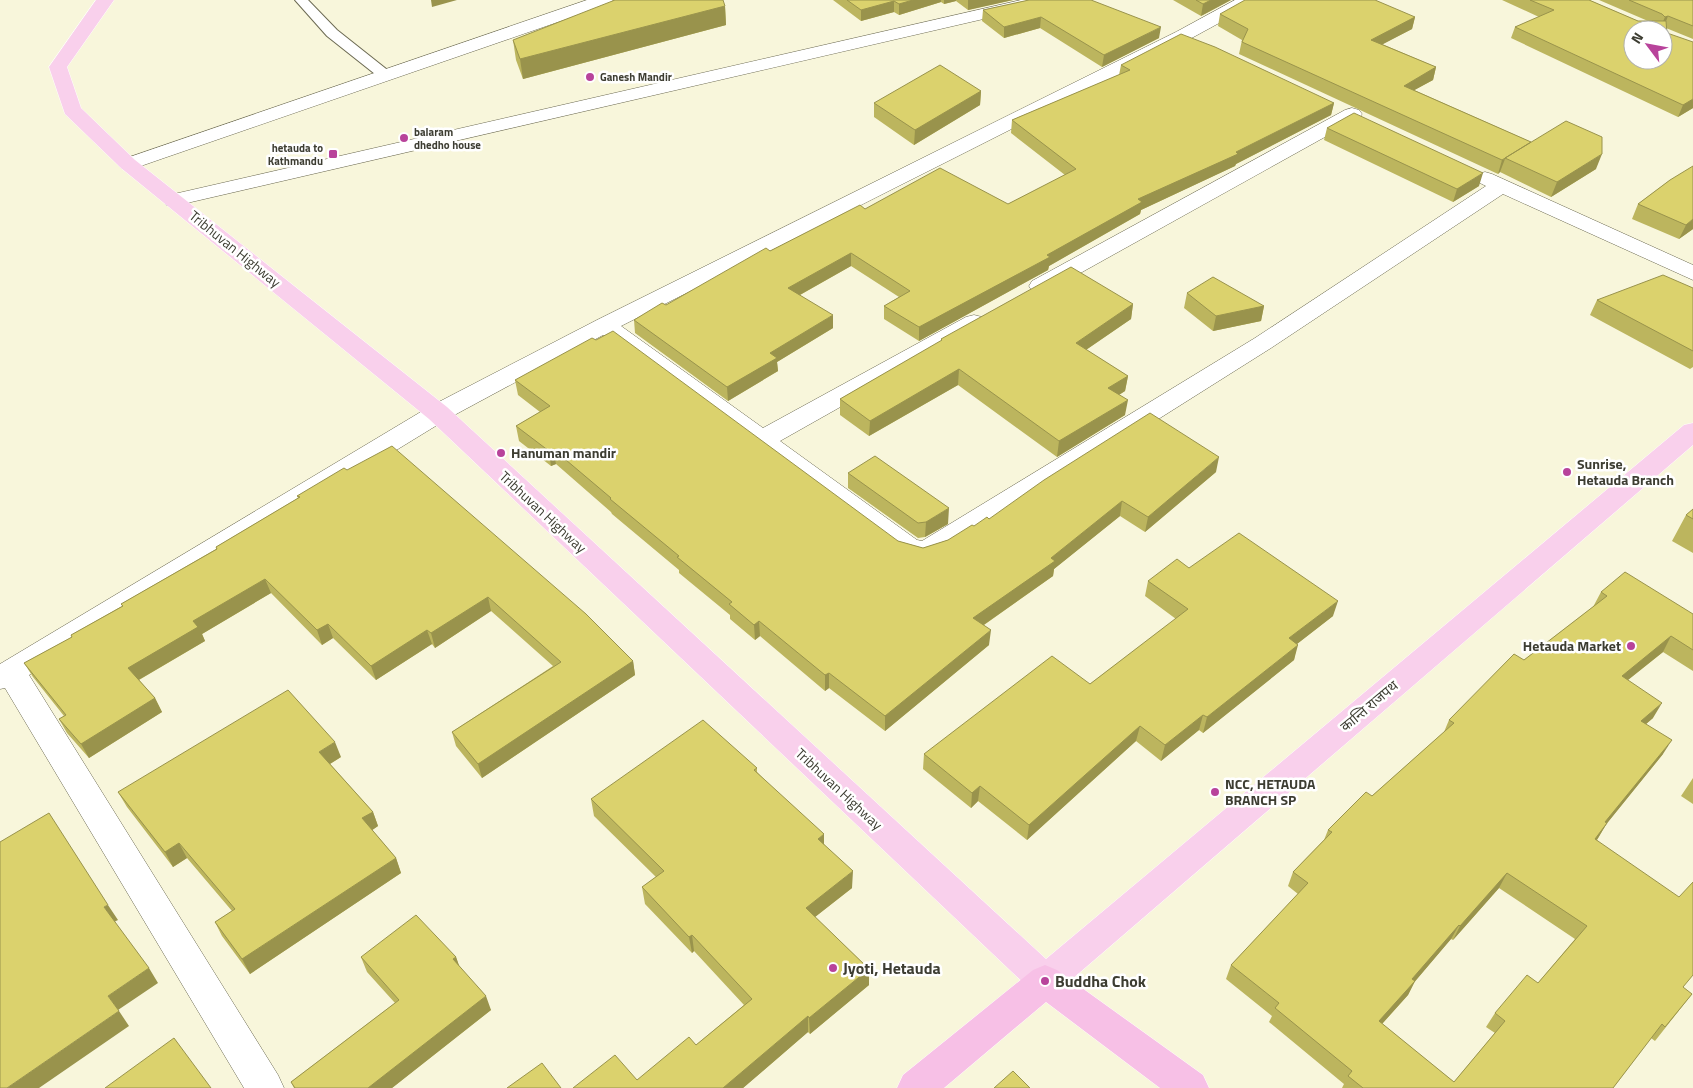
<svg xmlns="http://www.w3.org/2000/svg" width="1693" height="1088" font-family="'Titillium Web','Noto Sans Devanagari',sans-serif">
<style>
.lines{fill:none;stroke-linecap:round;stroke-linejoin:round}
.service-casing{stroke:#6c6a52;stroke-width:2}
.minor-casing{stroke:#6c6a52;stroke-width:1}
.primary-casing{stroke:#fff;stroke-width:1}
.trunk-casing{stroke:#fff;stroke-width:1}
.service{fill:#fff;fill-rule:evenodd}
.minor{fill:#fff;fill-rule:evenodd}
.primary{fill:#f9d0ec;fill-rule:evenodd}
.trunk{fill:#f7c0e6;fill-rule:evenodd}
.wall{fill:#bcb55e;fill-rule:evenodd}
.shaded-wall{fill:#99934c}
.building{fill:#dbd26d;stroke:#99934c;fill-rule:evenodd}
.poi-dot{fill:#b8439b;stroke:#fff;stroke-width:2}
.labels{text-anchor:middle;stroke-width:5;stroke-linejoin:round;paint-order:stroke}
.far-poi-label{font-size:11px;font-weight:bold;fill:#3d3d32;stroke:#fff;text-anchor:start}
.street-label{font-size:14px;fill:#3d3d32;stroke:#fff}
.poi-label{font-size:14px;font-weight:bold;fill:#3d3d32;stroke:#fff;text-anchor:start}
.near-poi-label{font-size:16px;font-weight:bold;fill:#3d3d32;stroke:#fff;text-anchor:start}
</style>
<rect width="100%" height="100%" fill="#f8f6db"/>
<g class="lines">
<g class="service-casing">
<path id="service" d="M 295,0 L 308,0 L 337,30 L 390,72 L 392,75 L 390,78 L 380,78 L 327,36 Z"/>
</g>
<g class="minor-casing">
<path id="minor" d="M 587,0 L 613,0 L 610,4 L 135,168 L 128,170 L 121,168 L 118,164 L 121,160 Z
M 1021,0 L 1053,0 L 1050,4 L 1044,5 L 174,206 L 166,205 L 163,200 L 166,195 L 174,194 Z
M 1235,0 L 1257,0 L 1254,4 L 1188,40 L 621,326 L 763,428 L 966,317 L 974,315 L 982,317 L 986,322 L 982,327 L 780,441 L 917,540 L 922,541 L 1255,338 L 1486,186 L 1478,182 L 1475,178 L 1478,174 L 1485,172 L 1492,174 L 1693,265 L 1693,280 L 1503,194 L 1271,348 L 946,553 L 923,561 L 899,555 L 603,335 L 447,419 L 29,675 L 278,1075 L 284,1088 L 244,1088 L 5,688 L 0,689 L 0,664 L 429,407 L 597,320 L 1176,32 Z
M 1352,108 L 1359,110 L 1362,114 L 1359,118 L 1048,291 L 1040,293 L 1032,291 L 1029,286 L 1032,281 L 1345,110 Z"/>
</g>
<g class="primary-casing">
<path id="primary" d="M 96,0 L 114,0 L 67,67 L 81,108 L 135,160 L 447,407 L 1046,959 L 1684,425 L 1693,423 L 1693,445 L 1057,992 L 1045,997 L 1033,992 L 429,419 L 121,168 L 65,114 L 49,67 Z"/>
</g>
<g class="trunk-casing">
<path id="trunk" d="M 1045,965 L 1057,970 L 1203,1075 L 1209,1088 L 1160,1088 L 1046,1002 L 944,1088 L 897,1088 L 903,1075 L 1033,970 Z"/>
</g>
<use href="#service" class="service"/>
<use href="#minor" class="minor"/>
<use href="#primary" class="primary"/>
<use href="#trunk" class="trunk"/>
</g>
<path class="wall" d="M 833,0 L 1013,0 L 968,10 L 956,1 L 944,4 L 941,2 L 899,15 L 894,12 L 861,21 Z
M 1029,0 L 1159,38 L 1102,67 L 1040,28 L 1004,38 L 982,21 L 983,10 Z
M 1173,0 L 1231,0 L 1201,16 Z
M 1502,0 L 1589,0 L 1638,21 L 1648,21 L 1599,0 L 1693,0 L 1693,39 L 1666,28 L 1667,33 L 1693,108 L 1678,117 L 1511,38 L 1515,27 L 1539,17 Z
M 725,6 L 726,25 L 523,79 L 516,60 L 513,40 Z
M 1220,14 L 1415,17 L 1412,29 L 1382,44 L 1436,67 L 1433,80 L 1414,90 L 1531,142 L 1596,169 L 1551,197 L 1500,172 L 1498,174 L 1239,54 L 1242,40 L 1218,26 Z
M 1121,65 L 1334,103 L 1331,115 L 1236,164 L 1235,166 L 1141,210 L 1140,214 L 1049,266 L 1048,270 L 919,341 L 884,319 L 884,306 L 899,297 L 851,266 L 800,295 L 833,328 L 777,362 L 778,371 L 728,401 L 635,333 L 634,320 L 666,305 L 770,251 L 865,209 L 1008,204 L 1065,175 L 1011,133 L 1012,120 L 1119,75 Z
M 981,91 L 980,105 L 914,145 L 874,117 L 874,103 Z
M 1327,128 L 1479,186 L 1453,202 L 1324,140 Z
M 1670,180 L 1693,229 L 1679,239 L 1632,219 L 1638,204 Z
M 1693,288 L 1693,367 L 1690,369 L 1590,315 L 1597,300 Z
M 1187,293 L 1264,306 L 1261,321 L 1213,331 L 1184,308 Z
M 1133,304 L 1131,319 L 1086,350 L 1128,376 L 1125,391 L 1119,395 L 1125,415 L 1057,457 L 958,385 L 869,436 L 840,415 L 840,399 L 941,341 L 941,339 Z
M 515,380 L 898,541 L 923,548 L 948,540 L 989,519 L 1216,472 L 1145,532 L 1120,516 L 1054,569 L 1053,576 L 984,625 L 989,645 L 885,731 L 829,688 L 825,691 L 760,636 L 755,640 L 730,619 L 730,615 L 679,573 L 679,570 L 612,514 L 611,512 L 556,464 L 551,466 L 519,441 L 516,426 L 540,412 L 518,395 Z
M 347,470 L 633,661 L 635,675 L 482,778 L 456,746 L 452,732 L 553,666 L 491,611 L 435,648 L 432,644 L 376,680 L 333,638 L 322,645 L 271,593 L 202,634 L 205,641 L 139,680 L 155,698 L 162,712 L 89,758 L 67,733 L 59,719 L 64,716 L 33,677 L 24,663 L 72,637 L 71,635 L 122,606 L 121,604 L 216,549 L 216,547 L 298,498 L 297,496 Z
M 848,473 L 948,524 L 925,537 L 918,538 L 848,488 Z
M 1693,509 L 1693,553 L 1672,541 L 1686,515 Z
M 1189,568 L 1333,616 L 1297,644 L 1294,660 L 1203,733 L 1199,730 L 1161,761 L 1136,741 L 1027,840 L 978,801 L 971,808 L 923,769 L 924,754 L 1090,684 L 1176,619 L 1145,596 L 1148,581 Z
M 1601,592 L 1693,614 L 1693,671 L 1663,652 L 1628,680 L 1653,718 L 1646,724 L 1663,754 L 1607,823 L 1597,840 L 1683,988 L 1692,994 L 1655,1041 L 1651,1038 L 1613,1088 L 1342,1088 L 1344,1084 L 1269,1022 L 1272,1016 L 1226,979 L 1231,965 L 1298,894 L 1288,886 L 1293,872 L 1324,840 L 1328,830 L 1372,796 L 1444,732 L 1449,720 L 1524,660 L 1593,607 ZM 1499,888 L 1575,939 L 1538,983 L 1495,1013 L 1486,1027 L 1495,1033 L 1454,1082 L 1382,1024 L 1408,995 L 1415,981 L 1451,939 L 1453,940 Z
M 341,757 L 330,764 L 373,812 L 378,826 L 372,830 L 396,858 L 401,873 L 250,974 L 222,936 L 215,922 L 232,911 L 187,858 L 173,867 L 127,807 L 118,792 Z
M 757,768 L 757,772 L 824,844 L 852,888 L 815,917 L 869,969 L 869,985 L 810,1034 L 808,1032 L 743,1088 L 573,1088 L 637,1080 L 696,1045 L 744,1005 L 694,951 L 692,953 L 645,904 L 642,887 L 656,877 L 594,816 L 591,799 Z
M 1693,778 L 1693,804 L 1681,796 Z
M 361,957 L 456,957 L 459,966 L 491,1010 L 392,1088 L 294,1088 L 291,1082 L 395,1003 L 367,972 Z"/>
<path class="shaded-wall" d="M 431,0 L 457,0 L 432,7 Z
M 913,0 L 941,0 L 941,2 L 899,15 L 899,4 Z
M 944,0 L 956,0 L 956,1 L 944,4 Z
M 968,0 L 1013,0 L 968,10 Z
M 1211,0 L 1231,0 L 1201,16 L 1203,4 Z
M 894,1 L 894,12 L 861,21 L 861,10 Z
M 725,6 L 726,25 L 523,79 L 520,59 Z
M 1668,16 L 1664,27 L 1660,28 L 1665,17 Z
M 1041,17 L 1040,28 L 1004,38 L 1004,27 Z
M 1415,17 L 1412,29 L 1368,52 L 1371,40 Z
M 1161,27 L 1159,38 L 1102,67 L 1104,55 Z
M 1436,67 L 1433,80 L 1400,98 L 1404,86 Z
M 981,91 L 980,105 L 914,145 L 915,130 Z
M 1693,99 L 1693,108 L 1678,117 L 1683,105 Z
M 1334,103 L 1331,115 L 1236,164 L 1235,166 L 1141,210 L 1140,214 L 1049,266 L 1048,270 L 919,341 L 919,327 L 1047,255 L 1138,199 L 1236,152 Z
M 1602,154 L 1596,169 L 1551,197 L 1557,182 Z
M 1505,159 L 1500,172 L 1498,174 L 1502,160 Z
M 1483,173 L 1479,186 L 1453,202 L 1457,189 Z
M 1693,219 L 1693,229 L 1679,239 L 1686,225 Z
M 851,253 L 851,266 L 789,301 L 788,288 Z
M 1133,304 L 1131,319 L 1074,358 L 1076,343 Z
M 1264,306 L 1261,321 L 1213,331 L 1216,316 Z
M 833,315 L 833,328 L 777,362 L 778,371 L 728,401 L 727,387 L 770,353 Z
M 959,369 L 958,385 L 869,436 L 870,421 Z
M 1128,376 L 1125,391 L 1106,403 L 1108,388 Z
M 1128,400 L 1125,415 L 1057,457 L 1059,441 Z
M 553,449 L 556,464 L 551,466 L 549,451 Z
M 1219,457 L 1216,472 L 1145,532 L 1148,517 Z
M 1122,501 L 1120,516 L 1054,569 L 1053,576 L 972,633 L 973,618 L 1051,558 Z
M 949,508 L 948,524 L 925,537 L 926,522 Z
M 265,579 L 271,593 L 202,634 L 205,641 L 135,682 L 128,668 L 193,621 Z
M 488,597 L 491,611 L 435,648 L 431,633 Z
M 1338,601 L 1333,616 L 1284,654 L 1289,638 Z
M 759,621 L 760,636 L 755,640 L 754,625 Z
M 328,624 L 333,638 L 322,645 L 317,630 Z
M 427,630 L 432,644 L 376,680 L 371,666 Z
M 991,630 L 989,645 L 885,731 L 885,716 Z
M 1671,636 L 1663,652 L 1614,691 L 1622,676 Z
M 1298,645 L 1294,660 L 1203,733 L 1207,717 Z
M 633,661 L 635,675 L 482,778 L 478,764 Z
M 829,673 L 829,688 L 825,691 L 825,675 Z
M 155,698 L 162,712 L 89,758 L 81,744 Z
M 1662,703 L 1653,718 L 1632,736 L 1641,721 Z
M 1203,715 L 1199,730 L 1161,761 L 1165,745 Z
M 1140,726 L 1136,741 L 1027,840 L 1029,825 Z
M 1672,740 L 1663,754 L 1596,837 L 1605,822 Z
M 335,742 L 341,757 L 325,767 L 319,752 Z
M 980,786 L 978,801 L 971,808 L 972,793 Z
M 373,812 L 378,826 L 368,833 L 362,818 Z
M 1607,823 L 1598,838 L 1586,854 L 1595,839 Z
M 824,834 L 824,851 L 818,839 Z
M 179,843 L 187,858 L 173,867 L 165,852 Z
M 396,858 L 401,873 L 250,974 L 242,959 Z
M 853,871 L 852,888 L 806,924 L 806,908 Z
M 1507,873 L 1499,888 L 1453,940 L 1460,926 Z
M 108,905 L 118,920 L 114,922 L 104,907 Z
M 1459,925 L 1451,939 L 1412,985 L 1415,981 L 1408,995 L 1372,1035 L 1379,1021 L 1412,979 Z
M 692,935 L 694,951 L 692,953 L 689,937 Z
M 456,957 L 461,971 L 453,959 Z
M 149,968 L 158,983 L 118,1010 L 108,996 Z
M 869,969 L 869,985 L 810,1034 L 809,1018 Z
M 486,996 L 491,1010 L 392,1088 L 368,1088 Z
M 119,1011 L 129,1026 L 39,1088 L 7,1088 Z
M 808,1016 L 808,1032 L 743,1088 L 723,1088 Z"/>
<path class="building" d="M 615,0 L 723,0 L 725,6 L 520,59 L 513,40 Z
M 847,0 L 913,0 L 899,4 L 894,1 L 861,10 Z
M 1029,0 L 1091,0 L 1161,27 L 1104,55 L 1041,17 L 1004,27 L 983,10 Z
M 1196,0 L 1211,0 L 1203,4 Z
M 1245,0 L 1375,0 L 1415,17 L 1371,40 L 1436,67 L 1404,86 L 1531,142 L 1502,160 L 1242,42 L 1248,29 L 1220,14 Z
M 1530,0 L 1589,0 L 1638,21 L 1666,21 L 1667,33 L 1693,42 L 1693,99 L 1683,105 L 1515,27 L 1554,10 ZM 1633,30 L 1663,30 L 1663,60 L 1633,60 Z
M 1629,0 L 1693,0 L 1693,26 L 1668,16 L 1665,17 L 1662,14 Z
M 1181,34 L 1215,47 L 1334,103 L 1236,152 L 1238,154 L 1138,199 L 1142,202 L 1047,255 L 1050,257 L 919,327 L 884,306 L 910,291 L 851,253 L 788,288 L 833,315 L 770,353 L 777,358 L 727,387 L 634,320 L 662,303 L 666,305 L 766,248 L 770,251 L 860,205 L 865,209 L 940,168 L 1008,204 L 1076,169 L 1012,120 L 1130,70 L 1121,65 Z
M 940,65 L 981,91 L 915,130 L 874,103 Z
M 1354,113 L 1483,173 L 1457,189 L 1327,128 Z
M 1566,121 L 1602,137 L 1602,154 L 1557,182 L 1505,158 Z
M 1693,166 L 1693,219 L 1686,225 L 1638,204 L 1670,180 Z
M 1071,267 L 1133,304 L 1076,343 L 1128,376 L 1108,388 L 1128,400 L 1059,441 L 959,369 L 870,421 L 840,399 L 942,340 L 941,339 Z
M 1663,275 L 1693,288 L 1693,351 L 1597,300 Z
M 1213,277 L 1264,306 L 1216,316 L 1187,293 Z
M 613,331 L 898,541 L 923,548 L 948,540 L 972,525 L 974,526 L 987,517 L 989,519 L 1044,480 L 1150,413 L 1219,457 L 1148,517 L 1122,501 L 1051,558 L 1055,561 L 973,618 L 991,630 L 885,716 L 829,673 L 825,675 L 759,621 L 754,625 L 729,604 L 732,602 L 677,557 L 679,556 L 610,499 L 611,498 L 553,449 L 549,451 L 516,426 L 550,406 L 515,380 L 592,338 L 596,340 Z
M 392,446 L 586,614 L 633,661 L 478,764 L 452,732 L 561,662 L 488,597 L 431,633 L 427,630 L 371,666 L 328,624 L 317,630 L 265,579 L 193,621 L 198,627 L 128,668 L 155,698 L 81,744 L 59,719 L 66,715 L 24,663 L 72,637 L 71,635 L 123,606 L 121,604 L 217,549 L 216,547 L 300,497 L 297,496 L 344,468 L 347,470 Z
M 875,456 L 949,508 L 926,522 L 918,523 L 848,473 Z
M 1693,509 L 1693,519 L 1686,515 Z
M 1239,533 L 1338,601 L 1289,638 L 1298,645 L 1207,717 L 1203,715 L 1165,745 L 1140,726 L 1029,825 L 980,786 L 972,793 L 924,754 L 1052,656 L 1090,684 L 1188,609 L 1148,581 L 1177,559 L 1189,568 Z
M 1625,572 L 1693,614 L 1693,650 L 1671,636 L 1622,676 L 1662,703 L 1641,721 L 1672,740 L 1605,822 L 1607,823 L 1595,839 L 1679,897 L 1693,882 L 1693,975 L 1683,987 L 1692,994 L 1665,1027 L 1662,1024 L 1613,1088 L 1363,1088 L 1348,1076 L 1352,1071 L 1275,1008 L 1279,1003 L 1231,965 L 1308,883 L 1293,872 L 1332,832 L 1328,830 L 1366,792 L 1372,796 L 1454,723 L 1449,720 L 1514,654 L 1524,660 L 1607,596 L 1601,592 ZM 1507,873 L 1587,926 L 1538,983 L 1527,975 L 1495,1013 L 1505,1021 L 1454,1082 L 1379,1021 L 1415,981 L 1412,979 L 1459,925 L 1460,926 Z
M 288,690 L 335,742 L 319,752 L 373,812 L 362,818 L 396,858 L 242,959 L 215,922 L 235,909 L 179,843 L 165,852 L 118,792 Z
M 703,720 L 757,768 L 754,770 L 824,834 L 818,839 L 853,871 L 806,908 L 869,969 L 809,1018 L 808,1016 L 723,1088 L 573,1088 L 615,1055 L 637,1080 L 689,1037 L 696,1045 L 752,999 L 692,935 L 689,937 L 642,887 L 664,871 L 591,799 Z
M 49,813 L 108,905 L 104,907 L 149,968 L 108,996 L 119,1011 L 7,1088 L 0,1088 L 0,842 Z
M 416,915 L 456,957 L 453,959 L 486,996 L 368,1088 L 295,1088 L 291,1082 L 399,1000 L 361,957 Z
M 174,1038 L 211,1088 L 105,1088 Z
M 542,1063 L 561,1088 L 507,1088 Z
M 1013,1071 L 1030,1088 L 994,1088 Z"/>
<g class="poi-dot">
<circle cx="590" cy="77" r="5"/>
<circle cx="404" cy="138" r="5"/>
<rect x="328" y="149" width="10" height="10" rx="2.5"/>
<circle cx="501" cy="453" r="5"/>
<circle cx="1567" cy="472" r="5"/>
<circle cx="1631" cy="646" r="5"/>
<circle cx="1215" cy="792" r="5"/>
<circle cx="833" cy="968" r="5"/>
<circle cx="1045" cy="981" r="5"/>
</g>
<g class="labels">
<g class="far-poi-label">
<text x="600" y="81">Ganesh Mandir</text>
<text x="414" y="136">balaram<tspan x="414" dy="13">dhedho house</tspan></text>
<text x="323" y="152" text-anchor="end">hetauda to<tspan x="323" dy="13">Kathmandu</tspan></text>
</g>
<g class="street-label">
<text transform="translate(235 249) rotate(39)" y="5">Tribhuvan Highway</text>
<text transform="translate(543 512) rotate(43)" y="5">Tribhuvan Highway</text>
<text transform="translate(1369 706) rotate(-40)" y="5">कान्ति राजपथ</text>
<text transform="translate(839 789) rotate(43)" y="5">Tribhuvan Highway</text>
</g>
<g class="poi-label">
<text x="511" y="458">Hanuman mandir</text>
<text x="1577" y="469">Sunrise,<tspan x="1577" dy="16">Hetauda Branch</tspan></text>
<text x="1621" y="651" text-anchor="end">Hetauda Market</text>
<text x="1225" y="789">NCC, HETAUDA<tspan x="1225" dy="16">BRANCH SP</tspan></text>
</g>
<g class="near-poi-label">
<text x="843" y="974">Jyoti, Hetauda</text>
<text x="1055" y="987">Buddha Chok</text>
</g>
</g>
<g transform="translate(1648 45) rotate(302)"><circle r="24" fill="#ffffff" stroke="#b1b1ad"/>
<path d="M0-4L9 19L0 12L-9 19Z" fill="#b8439b"/>
<text y="-8" font-size="14" font-weight="bold" text-anchor="middle" fill="#3d3d32">N</text>
</g>
</svg>
